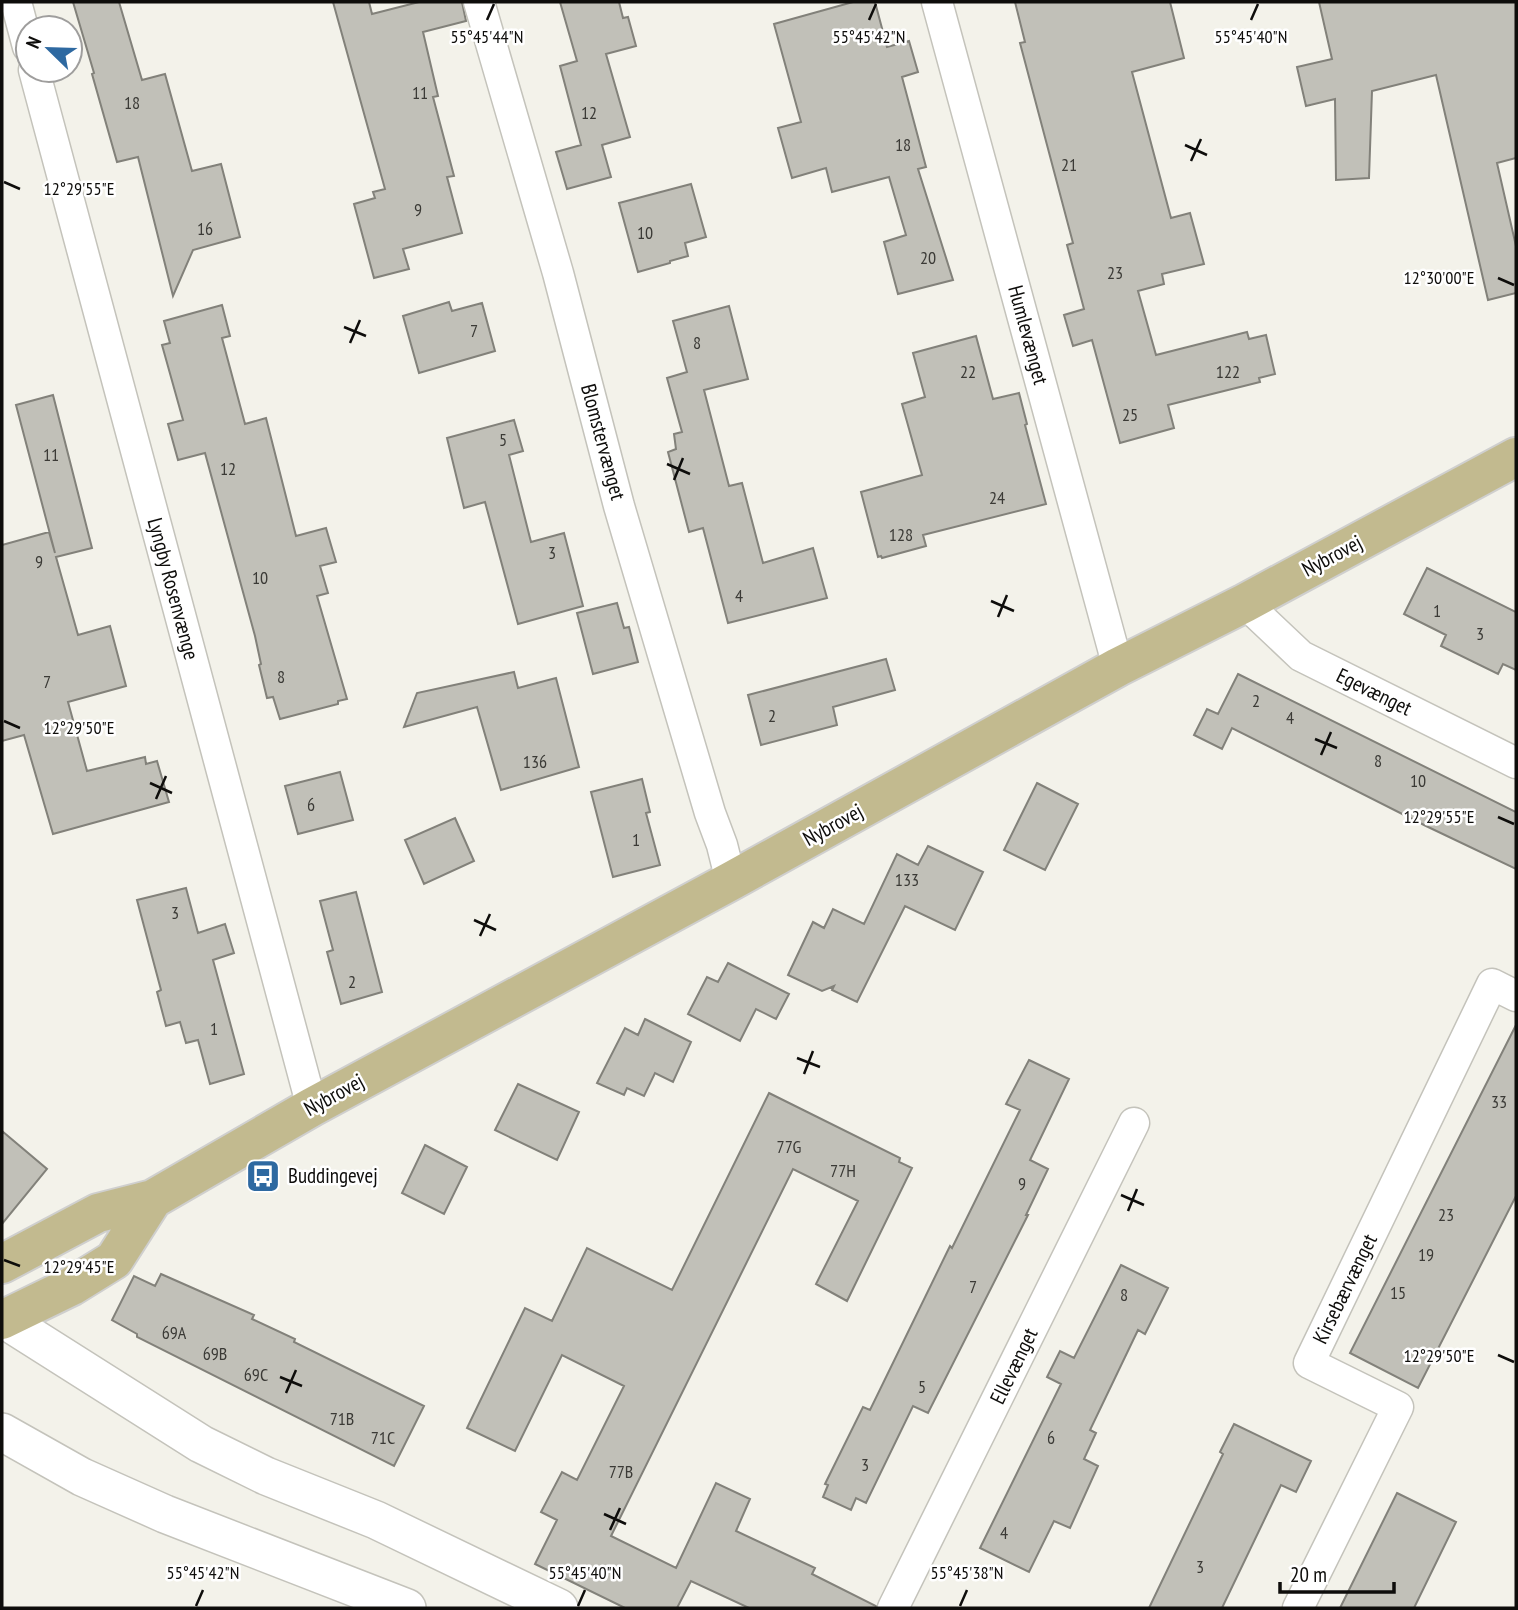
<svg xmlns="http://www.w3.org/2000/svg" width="1518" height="1610" font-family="'PT Sans Narrow',sans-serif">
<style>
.building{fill:#c1c0b8;stroke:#82817a;stroke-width:2}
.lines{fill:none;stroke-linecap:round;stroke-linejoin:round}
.minor-casing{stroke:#c4c3bb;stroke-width:33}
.tertiary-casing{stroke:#c4c3bb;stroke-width:40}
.primary-casing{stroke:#cfcfce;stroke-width:42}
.minor{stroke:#fff;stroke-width:30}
.tertiary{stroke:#fff;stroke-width:37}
.primary{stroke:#c2ba8f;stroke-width:38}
.ticks{fill:none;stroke:#0e0d0b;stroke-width:2.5}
.labels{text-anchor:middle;stroke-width:5;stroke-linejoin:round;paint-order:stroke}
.number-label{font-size:18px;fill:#3b3a36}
.street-label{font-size:21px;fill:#0e0d0b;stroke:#fff}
.poi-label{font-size:21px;fill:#0e0d0b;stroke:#fff;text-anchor:start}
.ticks-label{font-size:18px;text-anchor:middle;fill:#0e0d0b;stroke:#fff;stroke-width:5;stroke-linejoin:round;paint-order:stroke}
</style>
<rect width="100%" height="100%" fill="#f3f2ea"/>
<path class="building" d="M 73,2 L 119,2 L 142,80 L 165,74 L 192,171 L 221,164 L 240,237 L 193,250 L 173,296 L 138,157 L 117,162 L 92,74 L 94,73 Z
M 333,2 L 369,2 L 372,14 L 419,2 L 462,2 L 466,21 L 423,32 L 438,96 L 433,97 L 454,176 L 447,177 L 462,233 L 403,249 L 409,269 L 374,278 L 354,204 L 375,198 L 373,192 L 385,189 Z
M 560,2 L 619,2 L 623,18 L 628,17 L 636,46 L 606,54 L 630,137 L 602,145 L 611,177 L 567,189 L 556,152 L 581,145 L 560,66 L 577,61 Z
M 853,2 L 875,2 L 887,47 L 909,41 L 918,72 L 902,77 L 926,167 L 918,169 L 953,280 L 898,294 L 884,242 L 906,235 L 889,177 L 832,192 L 826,168 L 792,178 L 778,128 L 801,122 L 774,24 Z
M 1015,2 L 1170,2 L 1184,58 L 1132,72 L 1171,218 L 1190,213 L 1204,264 L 1162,274 L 1164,284 L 1138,291 L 1156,355 L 1247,332 L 1249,339 L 1266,335 L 1275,374 L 1259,378 L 1260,382 L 1168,405 L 1174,428 L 1120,443 L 1092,340 L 1073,346 L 1064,315 L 1084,309 L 1067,245 L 1073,243 L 1020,43 L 1025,42 Z
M 1319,2 L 1516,2 L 1516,158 L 1497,163 L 1516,246 L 1516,293 L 1488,300 L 1436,75 L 1372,91 L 1369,178 L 1336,180 L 1335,99 L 1306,106 L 1297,67 L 1332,59 Z
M 691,184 L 706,237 L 685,243 L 688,256 L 670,261 L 670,263 L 638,272 L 619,203 Z
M 449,302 L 452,311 L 482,303 L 495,351 L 419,373 L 403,316 Z
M 222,305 L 230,336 L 222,338 L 245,424 L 266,418 L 296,536 L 326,528 L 336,562 L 320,566 L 328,593 L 317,596 L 347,699 L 338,701 L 338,704 L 280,719 L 273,697 L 267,698 L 259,665 L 261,664 L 255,636 L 205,453 L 178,460 L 168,424 L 183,420 L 162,345 L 170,343 L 164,321 Z
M 729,306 L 748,379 L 704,390 L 729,486 L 742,483 L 763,563 L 813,548 L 827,598 L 728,623 L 703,528 L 689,532 L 668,452 L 676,449 L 674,434 L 682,432 L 667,378 L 687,372 L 673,321 Z
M 976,336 L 993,399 L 1019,393 L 1027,424 L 1025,425 L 1046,504 L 923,535 L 926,546 L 882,558 L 881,556 L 878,557 L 861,492 L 922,475 L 902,404 L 925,397 L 913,353 Z
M 53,395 L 92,548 L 56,557 L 78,635 L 110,626 L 126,686 L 68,702 L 87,771 L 145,757 L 146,764 L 157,761 L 169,802 L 53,834 L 24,735 L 2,741 L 2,545 L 49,532 L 55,553 L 16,405 Z
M 514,420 L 523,451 L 509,455 L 531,542 L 564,533 L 583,606 L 518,624 L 485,502 L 464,508 L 447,438 Z
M 1427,568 L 1516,612 L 1516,670 L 1503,664 L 1498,674 L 1441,646 L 1446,635 L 1404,614 Z
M 617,603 L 624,628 L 629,627 L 638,662 L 593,674 L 577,613 Z
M 886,659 L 895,690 L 833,707 L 837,725 L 761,745 L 748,695 Z
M 514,672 L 518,688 L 556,678 L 579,767 L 501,790 L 477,707 L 404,727 L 417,693 Z
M 1238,674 L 1516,812 L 1516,869 L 1426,826 L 1232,728 L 1222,749 L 1194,735 L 1207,709 L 1218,714 Z
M 340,772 L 353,820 L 298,834 L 285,786 Z
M 642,779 L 650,812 L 646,813 L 660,865 L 613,877 L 591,792 Z
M 1037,783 L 1078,804 L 1045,870 L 1004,850 Z
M 455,818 L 474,861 L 424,884 L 405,840 Z
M 928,846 L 983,872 L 955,930 L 905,906 L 857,1002 L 832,990 L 834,986 L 822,991 L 788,975 L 813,922 L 824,928 L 833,909 L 864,924 L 897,854 L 918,865 Z
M 186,888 L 198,933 L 225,924 L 234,953 L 213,960 L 244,1074 L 210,1084 L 198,1040 L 186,1043 L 180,1022 L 166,1026 L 157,992 L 161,990 L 137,900 Z
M 356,892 L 382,992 L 341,1004 L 327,952 L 333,950 L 320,901 Z
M 728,963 L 789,994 L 776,1019 L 756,1009 L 740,1041 L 688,1014 L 707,977 L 718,982 Z
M 645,1019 L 691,1042 L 673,1082 L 655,1073 L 644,1096 L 627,1088 L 624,1095 L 597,1083 L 625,1028 L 638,1035 Z
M 1516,1025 L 1516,1196 L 1418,1388 L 1350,1353 Z
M 1029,1060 L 1069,1079 L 1030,1160 L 1048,1169 L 1026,1215 L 1028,1215 L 928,1413 L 913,1406 L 866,1503 L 856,1498 L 851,1510 L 823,1497 L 828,1485 L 825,1484 L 863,1407 L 870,1410 L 950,1246 L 952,1248 L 1020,1110 L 1006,1104 Z
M 518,1084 L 579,1112 L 557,1160 L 495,1130 Z
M 769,1093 L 900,1158 L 899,1162 L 912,1168 L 847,1301 L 816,1284 L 858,1201 L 793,1169 L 611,1536 L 676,1568 L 716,1483 L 750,1499 L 736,1531 L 815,1568 L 812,1574 L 876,1606 L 876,1608 L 749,1608 L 691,1581 L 677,1608 L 625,1608 L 535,1564 L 557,1520 L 541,1512 L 562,1472 L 577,1480 L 624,1386 L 562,1355 L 515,1451 L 467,1428 L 525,1308 L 552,1321 L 587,1248 L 672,1290 Z
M 2,1131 L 47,1169 L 2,1224 Z
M 425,1145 L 467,1167 L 444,1214 L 402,1193 Z
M 1121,1265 L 1168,1288 L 1145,1334 L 1138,1330 L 1090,1430 L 1096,1433 L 1084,1459 L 1098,1466 L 1070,1528 L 1054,1521 L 1029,1572 L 980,1548 L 1061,1384 L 1047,1377 L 1060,1351 L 1074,1358 Z
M 161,1274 L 254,1315 L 252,1319 L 295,1339 L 294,1342 L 424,1406 L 394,1466 L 137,1337 L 137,1334 L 112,1320 L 134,1276 L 155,1286 Z
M 1234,1424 L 1311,1461 L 1296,1492 L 1281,1485 L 1222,1608 L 1149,1608 L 1223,1454 L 1220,1452 Z
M 1397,1493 L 1456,1522 L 1414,1608 L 1340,1608 Z"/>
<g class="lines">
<g class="minor-casing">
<path id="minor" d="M 16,2 L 28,47
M 479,2 L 558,273 L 619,506 L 710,813 L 722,845 L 731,881
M 937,2 L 1118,667
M 34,70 L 312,1107
M 1245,603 L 1301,656 L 1516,763
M 893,1608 L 1134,1123
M 1298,1608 L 1398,1407 L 1309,1363 L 1492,984 L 1516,996"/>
</g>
<g class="tertiary-casing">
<path id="tertiary" d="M 2,1318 L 201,1444 L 266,1476 L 376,1520 L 559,1608
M 2,1432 L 82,1477 L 165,1514 L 407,1608"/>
</g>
<g class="primary-casing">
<path id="primary" d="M 2,1264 L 98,1213 L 153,1199 L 312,1107 L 731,881 L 1118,667 L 1245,603 L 1516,457
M 2,1320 L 72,1286 L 114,1260 L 153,1199"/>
</g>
<use href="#minor" class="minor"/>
<use href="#tertiary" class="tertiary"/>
<use href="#primary" class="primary"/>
</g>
<path class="ticks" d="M 487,20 L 494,4M 869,20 L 876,4M 1251,20 L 1258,4M 1185,145 L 1207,155M 1191,161 L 1201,139M 4,182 L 20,189M 1498,278 L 1514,285M 344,327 L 366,336M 350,343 L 360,320M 667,464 L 690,474M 674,480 L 683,458M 991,601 L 1014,611M 998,617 L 1007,595M 4,721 L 20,728M 1315,739 L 1337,748M 1321,755 L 1331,732M 150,783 L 172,793M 156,799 L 166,776M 1498,817 L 1514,824M 474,920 L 496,930M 480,936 L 490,914M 797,1058 L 820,1067M 804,1074 L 813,1051M 1121,1195 L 1144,1205M 1128,1211 L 1137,1189M 4,1260 L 20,1266M 1498,1355 L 1514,1362M 280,1377 L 302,1386M 286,1393 L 296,1370M 604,1514 L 626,1524M 610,1530 L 620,1508M 196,1606 L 203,1590M 578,1606 L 585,1590M 960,1606 L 967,1590"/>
<defs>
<g id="bus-square" transform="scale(1.75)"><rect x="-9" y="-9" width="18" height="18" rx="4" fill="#2e69a1" stroke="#fff"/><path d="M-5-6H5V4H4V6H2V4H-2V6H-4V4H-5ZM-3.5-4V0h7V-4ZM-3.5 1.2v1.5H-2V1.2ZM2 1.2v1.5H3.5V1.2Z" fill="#fff"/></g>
</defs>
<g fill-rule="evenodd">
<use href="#bus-square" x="263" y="1176"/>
</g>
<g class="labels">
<g class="number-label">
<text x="420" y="99">11</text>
<text x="132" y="109">18</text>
<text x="589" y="119">12</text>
<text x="903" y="151">18</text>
<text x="1069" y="171">21</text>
<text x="418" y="216">9</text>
<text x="205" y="235">16</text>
<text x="645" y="239">10</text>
<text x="928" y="264">20</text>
<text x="1115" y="279">23</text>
<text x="474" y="337">7</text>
<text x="697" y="349">8</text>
<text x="968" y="378">22</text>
<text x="1228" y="378">122</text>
<text x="1130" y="421">25</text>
<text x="503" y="446">5</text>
<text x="51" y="461">11</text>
<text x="228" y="475">12</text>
<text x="997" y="504">24</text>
<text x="901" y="541">128</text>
<text x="552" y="559">3</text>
<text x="39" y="568">9</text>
<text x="260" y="584">10</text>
<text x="739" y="602">4</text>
<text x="1437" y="617">1</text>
<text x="1480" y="640">3</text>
<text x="281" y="683">8</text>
<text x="47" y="688">7</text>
<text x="1256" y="707">2</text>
<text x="772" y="722">2</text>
<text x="1290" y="724">4</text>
<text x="1378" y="767">8</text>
<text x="535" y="768">136</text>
<text x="1418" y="787">10</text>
<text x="311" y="811">6</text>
<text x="636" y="846">1</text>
<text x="907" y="886">133</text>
<text x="175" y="919">3</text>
<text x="352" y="988">2</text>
<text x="214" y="1035">1</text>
<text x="1499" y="1108">33</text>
<text x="789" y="1153">77G</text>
<text x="843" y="1177">77H</text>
<text x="1022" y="1190">9</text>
<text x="1446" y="1221">23</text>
<text x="1426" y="1261">19</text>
<text x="973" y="1293">7</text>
<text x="1398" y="1299">15</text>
<text x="1124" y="1301">8</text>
<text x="174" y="1339">69A</text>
<text x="215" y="1360">69B</text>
<text x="256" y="1381">69C</text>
<text x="922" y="1393">5</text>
<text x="342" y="1425">71B</text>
<text x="383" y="1444">71C</text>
<text x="1051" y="1444">6</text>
<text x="865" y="1471">3</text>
<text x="621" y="1478">77B</text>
<text x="1004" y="1539">4</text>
<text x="1200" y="1573">3</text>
</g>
<g class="street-label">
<text transform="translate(1028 335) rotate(75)" y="7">Humlevænget</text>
<text transform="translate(603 442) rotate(75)" y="7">Blomstervænget</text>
<text transform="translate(1332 556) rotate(-28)" y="7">Nybrovej</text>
<text transform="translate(173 589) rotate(75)" y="7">Lyngby Rosenvænge</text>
<text transform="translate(1374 692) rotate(26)" y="7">Egevænget</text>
<text transform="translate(833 825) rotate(-29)" y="7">Nybrovej</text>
<text transform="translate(334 1095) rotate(-29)" y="7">Nybrovej</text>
<text transform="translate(1345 1289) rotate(-64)" y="7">Kirsebærvænget</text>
<text transform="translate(1014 1366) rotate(-64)" y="7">Ellevænget</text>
</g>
<g class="poi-label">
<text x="288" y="1183">Buddingevej</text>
</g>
</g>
<g class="ticks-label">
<text x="869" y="43">55°45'42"N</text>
<text x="1251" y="43">55°45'40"N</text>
<text x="487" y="43">55°45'44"N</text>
<text x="79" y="195">12°29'55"E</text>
<text x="1439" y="284">12°30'00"E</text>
<text x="79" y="734">12°29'50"E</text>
<text x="1439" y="823">12°29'55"E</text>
<text x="79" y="1273">12°29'45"E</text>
<text x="1439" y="1362">12°29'50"E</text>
<text x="203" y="1579">55°45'42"N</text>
<text x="585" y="1579">55°45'40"N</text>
<text x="967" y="1579">55°45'38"N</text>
</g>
<rect width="1518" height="1610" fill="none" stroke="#0e0d0b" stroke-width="7"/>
<g transform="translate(49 49) rotate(293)"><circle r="33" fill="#ffffff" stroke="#9f9e9d" stroke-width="2"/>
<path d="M0-5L12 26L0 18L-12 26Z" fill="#2e69a1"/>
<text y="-10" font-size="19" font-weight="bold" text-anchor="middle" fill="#0e0d0b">N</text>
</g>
<path d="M1280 1582v10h114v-10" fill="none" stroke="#0e0d0b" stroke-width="3.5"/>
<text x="1290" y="1582" font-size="21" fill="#0e0d0b" stroke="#ffffff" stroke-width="5" paint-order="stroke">20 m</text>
</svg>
